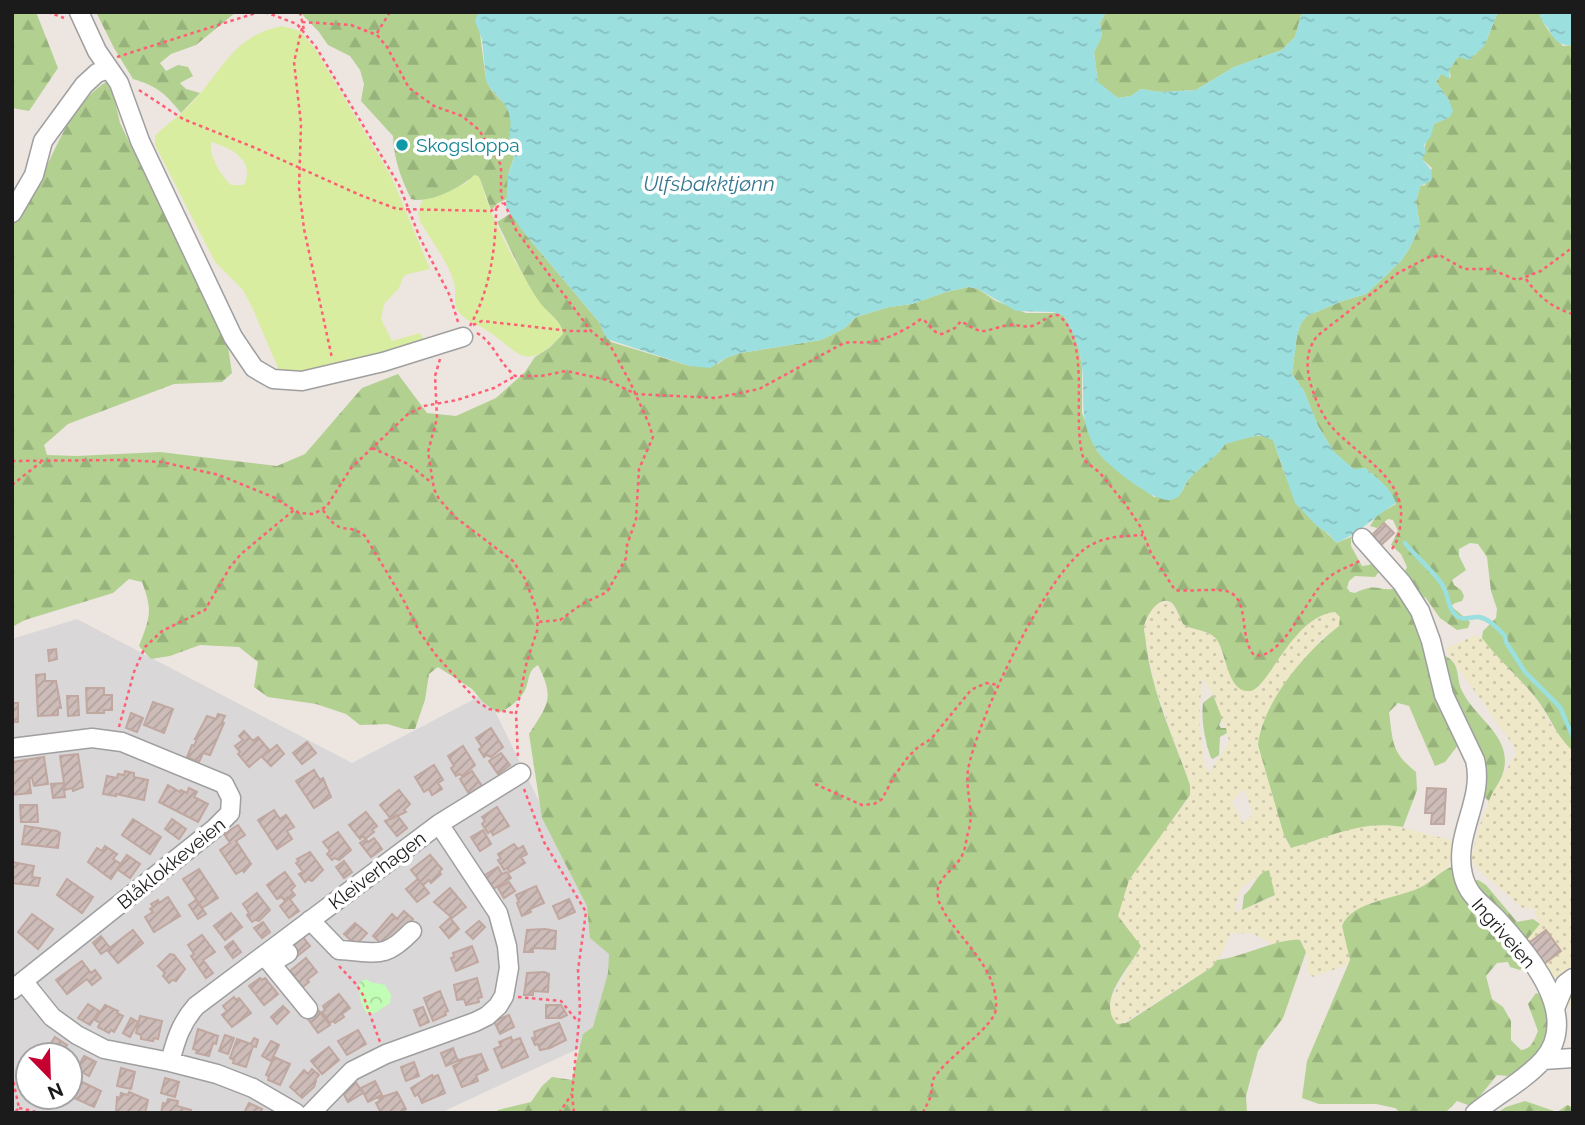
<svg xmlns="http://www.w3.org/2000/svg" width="1585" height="1125" font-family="Raleway,sans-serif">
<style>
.residential{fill:#d9d7d8;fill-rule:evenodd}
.farmland{fill:url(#farmland-dots);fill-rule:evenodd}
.grass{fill:#d8eda0;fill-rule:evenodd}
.forest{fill:url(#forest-firs)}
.park{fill:url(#park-crowns)}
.water{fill:url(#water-ripples)}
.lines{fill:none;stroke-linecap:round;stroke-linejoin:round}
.stream{stroke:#9bdfde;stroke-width:4.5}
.building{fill:url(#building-hatch);stroke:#c0a7a0;stroke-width:2}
.minor-casing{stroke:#9f9f9f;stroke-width:21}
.path{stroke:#ff5e75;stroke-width:2.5;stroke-dasharray:3.5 3.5;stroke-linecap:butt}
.minor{stroke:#fff;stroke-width:18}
.culture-dot{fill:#0f9aa8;stroke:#fff;stroke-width:2.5}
.labels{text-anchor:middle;stroke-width:7;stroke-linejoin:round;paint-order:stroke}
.culture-label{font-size:19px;fill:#0d838f;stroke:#fff;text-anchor:start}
.street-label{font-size:19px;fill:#1b1b1b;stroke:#fff}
.water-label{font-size:21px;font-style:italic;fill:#387990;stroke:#fff}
</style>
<defs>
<pattern id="farmland-dots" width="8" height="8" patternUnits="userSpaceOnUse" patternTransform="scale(1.75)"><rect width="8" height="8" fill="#eee8c8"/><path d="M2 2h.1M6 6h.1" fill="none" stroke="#ccc6ab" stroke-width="1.8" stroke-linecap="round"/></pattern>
<pattern id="forest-firs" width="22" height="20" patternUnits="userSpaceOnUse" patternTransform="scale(1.75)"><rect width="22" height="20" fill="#b2d090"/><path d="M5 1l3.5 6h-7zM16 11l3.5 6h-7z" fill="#98b27c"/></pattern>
<pattern id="park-crowns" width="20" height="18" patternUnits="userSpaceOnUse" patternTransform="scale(1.75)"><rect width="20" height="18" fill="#c2fdb6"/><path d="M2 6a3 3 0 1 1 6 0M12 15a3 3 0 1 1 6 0" fill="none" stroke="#a6d89c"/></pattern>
<pattern id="water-ripples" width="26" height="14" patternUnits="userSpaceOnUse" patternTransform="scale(1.75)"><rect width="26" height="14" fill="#9bdfde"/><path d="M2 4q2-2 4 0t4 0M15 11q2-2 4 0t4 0" fill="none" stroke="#85bfbe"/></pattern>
<pattern id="building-hatch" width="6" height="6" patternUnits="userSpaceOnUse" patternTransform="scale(1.75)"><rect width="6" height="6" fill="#cdbcb8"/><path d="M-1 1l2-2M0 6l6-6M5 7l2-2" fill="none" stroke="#afa19e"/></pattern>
</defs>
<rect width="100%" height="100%" fill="#ede5df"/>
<path class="residential" d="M 77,619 L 352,763 L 486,693 L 633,993 L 586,1045 L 440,1113 L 12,1113 L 12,639 ZM 28,1055 L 70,1055 L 70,1097 L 28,1097 Z"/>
<path class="farmland" d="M 1167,602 L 1172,604 L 1183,624 L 1210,634 L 1217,640 L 1233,682 L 1259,688 L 1274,663 L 1298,632 L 1324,613 L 1335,612 L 1341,617 L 1339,626 L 1320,640 L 1258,746 L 1287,842 L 1289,847 L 1295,847 L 1356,827 L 1387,824 L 1451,840 L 1454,844 L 1454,854 L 1448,867 L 1422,887 L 1342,926 L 1350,956 L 1350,960 L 1347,965 L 1313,977 L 1309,974 L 1307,968 L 1308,956 L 1300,940 L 1274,945 L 1254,934 L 1233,933 L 1230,934 L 1222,953 L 1212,967 L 1120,1025 L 1112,1019 L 1109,1009 L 1111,999 L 1141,946 L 1124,925 L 1118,916 L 1119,909 L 1129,880 L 1153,843 L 1186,803 L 1190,785 L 1156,689 L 1148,654 L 1144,628 L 1150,611 L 1157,604 ZM 1202,678 L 1213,695 L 1229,740 L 1227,746 L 1209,773 L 1205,766 L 1199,720 ZM 1244,789 L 1253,814 L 1243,823 L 1232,802 ZM 1265,871 L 1274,897 L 1234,912 L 1240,889 Z
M 1476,635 L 1482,638 L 1530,692 L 1542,707 L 1550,723 L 1573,751 L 1573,1010 L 1522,946 L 1540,924 L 1535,914 L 1537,909 L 1523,908 L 1475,867 L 1471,858 L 1479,827 L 1493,791 L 1516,754 L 1516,749 L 1446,651 L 1449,647 Z"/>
<path class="grass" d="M 282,26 L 300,31 L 315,49 L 392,178 L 430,269 L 408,274 L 403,277 L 399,288 L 384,304 L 381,319 L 392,341 L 420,333 L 426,344 L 282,377 L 252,307 L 243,290 L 215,262 L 155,145 L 155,136 C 166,124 181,115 192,103 C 223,70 233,36 282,26 ZM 211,142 C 230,147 256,160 244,185 L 231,185 C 221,175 209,157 211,142 Z
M 473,175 L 478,176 L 480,179 C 490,217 518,271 541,303 C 548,314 562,321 563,334 C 522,376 521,351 483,328 C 474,323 462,319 457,309 C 453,300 457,291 454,283 C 449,263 430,239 420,221 L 418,213 L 422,200 L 465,184 Z"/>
<path class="forest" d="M 12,12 L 36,12 L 58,68 L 29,111 L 12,108 Z
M 96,12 L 236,12 L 196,45 L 171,54 L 160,63 L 166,71 L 178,65 L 188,67 L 193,76 L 180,83 L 186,89 L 200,93 L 181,113 C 166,94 157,86 133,79 L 114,48 Z
M 300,12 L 478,12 C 478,18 485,76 487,82 C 492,96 508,101 511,117 C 513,133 505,138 515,153 L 508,175 L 507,199 L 498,203 L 491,210 L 480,179 L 478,176 L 474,175 C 461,188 428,204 411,199 C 401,178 394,160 393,136 L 361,101 L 364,84 L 360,70 L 350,56 L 328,45 L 319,32 Z
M 1106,12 L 1302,12 L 1295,37 L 1282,50 L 1234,67 L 1196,90 L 1160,92 L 1141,89 L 1131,96 L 1118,98 L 1098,83 L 1094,52 L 1102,36 L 1100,23 Z
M 1498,12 L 1539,12 C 1543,26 1552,36 1563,46 L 1573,45 L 1573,751 C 1558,738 1552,721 1541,705 C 1524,681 1500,662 1482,638 L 1483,631 L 1496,618 L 1497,609 L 1491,591 L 1487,557 L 1478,544 L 1470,543 L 1459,549 L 1459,556 L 1466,570 L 1452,580 L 1454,585 L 1461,590 L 1464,596 L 1462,601 L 1455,603 L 1451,606 L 1470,622 L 1468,628 L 1457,630 L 1440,618 L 1425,597 L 1420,603 L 1443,655 C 1462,663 1455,676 1462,691 C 1476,720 1516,738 1502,776 C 1498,785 1492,792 1489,801 L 1482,795 L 1462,740 L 1445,762 L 1435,766 L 1409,706 L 1398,703 L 1389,712 C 1393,742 1391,752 1416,772 L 1417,790 L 1403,827 C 1359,820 1332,837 1291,848 L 1284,835 L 1258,745 C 1263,702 1305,652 1339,626 L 1340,617 L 1335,612 C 1292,616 1268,690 1250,691 C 1227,693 1227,654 1217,640 C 1209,629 1193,631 1183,624 C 1180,618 1177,609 1173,604 C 1160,592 1145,617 1144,628 C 1144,632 1146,639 1146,644 C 1152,693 1174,739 1190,785 L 1190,795 L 1129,880 L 1118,916 L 1141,946 C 1131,967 1095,1000 1117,1024 L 1126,1023 L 1212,967 L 1217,960 C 1244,957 1277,938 1300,940 L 1306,952 L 1283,1018 L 1258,1051 L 1246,1096 L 1247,1113 L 496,1113 L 498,1110 L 531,1102 L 542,1086 L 552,1077 L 572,1080 L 583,1034 L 593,1027 L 608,973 L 609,954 L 590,938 L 587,906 L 542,818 L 529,734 C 548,704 555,699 538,665 C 527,671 530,680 525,690 C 520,700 508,709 498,713 L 483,702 L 472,689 L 438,667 L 429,674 L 425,700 L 415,729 L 404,729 L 387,724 L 360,725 L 346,714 L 316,704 L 268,697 L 254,687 L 258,662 L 239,647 L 200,645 L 170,656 L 151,659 L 139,646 C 150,617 153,611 142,582 L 129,579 L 113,593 L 25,620 L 12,627 L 12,223 C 50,184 56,114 106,82 L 113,93 L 120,123 L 228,347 L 232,373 L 222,382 L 174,384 L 68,424 L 44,445 L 47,455 L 77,456 L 160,452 L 277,466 L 305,454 L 362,388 L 398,374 L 427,413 L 456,416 L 496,398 L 525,372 L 535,357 L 549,348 L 563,334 C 562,321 549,314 541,304 C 523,279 511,249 497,222 L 511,213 L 526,235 L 599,322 L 605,335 L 611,342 L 690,366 L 718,364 L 726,358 L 740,353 L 821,340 L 845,328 L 856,317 L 889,307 L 912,304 L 946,292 L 969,287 L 978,289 L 996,301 L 1026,313 L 1060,313 L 1064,316 L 1078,343 L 1082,367 L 1082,413 L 1097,451 L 1104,459 L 1154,497 L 1177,497 C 1183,492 1183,488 1187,482 C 1193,471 1216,459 1225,444 C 1240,440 1259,431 1273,439 C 1282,467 1290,494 1308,516 C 1316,527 1329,532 1336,543 L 1351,537 L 1351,546 L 1362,566 L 1369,565 L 1374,562 L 1381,569 L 1375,577 L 1355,576 L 1349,581 L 1347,588 L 1350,592 L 1355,593 C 1379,581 1378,593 1397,588 L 1407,567 L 1401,554 L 1391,545 L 1398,531 L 1393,520 L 1388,519 L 1377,528 L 1370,526 L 1377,515 L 1396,504 C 1390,488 1377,478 1365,468 L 1354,470 L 1334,452 L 1318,426 L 1304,391 L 1292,374 L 1297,335 L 1301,323 L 1307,316 L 1342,301 L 1366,294 L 1401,261 L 1409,249 L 1420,226 L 1416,202 L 1420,186 L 1425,185 L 1432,168 L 1422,159 C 1424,148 1428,134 1434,124 L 1450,117 L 1449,100 L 1436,82 L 1441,74 L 1444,74 L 1448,78 L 1451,77 L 1449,70 L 1458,57 L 1475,55 L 1487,39 Z
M 1213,695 L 1222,718 L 1219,725 L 1221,728 L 1226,728 L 1227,733 L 1220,737 L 1219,755 L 1213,759 L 1211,758 C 1205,740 1201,722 1203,703 Z
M 1455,866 L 1462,882 L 1478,880 L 1486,885 L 1517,922 L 1533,919 L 1540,924 L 1518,950 L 1524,966 L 1520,970 L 1510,967 L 1508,962 L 1497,963 L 1486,976 L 1492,999 L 1503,1007 L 1511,1021 L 1511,1040 L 1521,1050 C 1532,1049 1534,1040 1538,1031 L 1528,1004 L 1536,993 L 1547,997 L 1551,1031 L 1540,1051 L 1516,1074 L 1508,1076 L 1497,1075 L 1476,1101 L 1468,1105 L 1457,1101 L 1445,1113 L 1401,1113 L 1395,1108 L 1376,1104 L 1319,1104 L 1302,1098 L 1307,1061 L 1350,960 L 1342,926 C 1352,900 1400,899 1423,886 C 1434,880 1443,868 1455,866 Z
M 1269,870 L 1275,895 L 1242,910 L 1244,895 C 1255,887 1256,873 1269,870 Z
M 1525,1101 L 1557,1112 L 1567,1105 L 1573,1107 L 1573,1113 L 1497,1113 L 1506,1107 Z"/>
<path class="park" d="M 367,979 L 370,982 L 385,985 L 391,995 L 390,1003 L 375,1013 L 368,1014 C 360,1006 359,993 359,982 Z"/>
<path class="water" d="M 478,12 L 1106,12 L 1100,23 L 1102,36 L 1094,53 L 1098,82 L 1118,98 L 1131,96 L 1141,89 L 1160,92 L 1196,90 L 1234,67 L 1282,50 L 1295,37 L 1302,12 L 1498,12 L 1484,46 L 1469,60 L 1458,57 L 1449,70 L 1450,79 L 1441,74 L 1436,82 L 1449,100 L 1453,111 L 1450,117 L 1434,124 L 1431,136 L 1424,145 L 1426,152 L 1422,159 C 1429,168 1434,169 1431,181 L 1420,186 L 1416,202 L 1420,226 L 1409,249 L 1401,261 L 1366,294 L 1342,301 L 1307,316 L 1301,323 L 1297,335 L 1292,374 L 1304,391 L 1318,426 L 1334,452 L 1354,469 L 1365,468 C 1377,478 1391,488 1396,503 C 1375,516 1358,534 1336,543 L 1329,534 L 1317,526 L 1295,503 L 1273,440 L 1259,435 L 1225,444 C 1215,460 1195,470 1187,482 C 1182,489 1181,499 1170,500 C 1154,502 1114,470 1103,458 C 1097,452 1092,443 1089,435 C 1080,412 1085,390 1082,366 C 1080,348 1073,333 1064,316 L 1053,312 L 1016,311 L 978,289 L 969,287 L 946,292 L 912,304 L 889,307 L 856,317 L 845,328 L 821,340 L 740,353 L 726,358 L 710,368 L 690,366 L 607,339 L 599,322 L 526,235 L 506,208 L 508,175 L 515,154 C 504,135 514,130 509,114 C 505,99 491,94 486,80 L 482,39 L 475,21 Z
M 1539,12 L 1573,12 L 1573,45 C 1556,46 1555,39 1547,27 C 1542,21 1541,20 1539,12 Z"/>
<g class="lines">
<path class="stream" d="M 1405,543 C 1414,555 1439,576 1444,588 C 1449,598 1448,610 1458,617 C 1464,621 1472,616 1479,617 C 1490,619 1498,629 1505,636 L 1506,642 L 1525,672 L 1560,707 L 1573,737"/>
</g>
<path class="building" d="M 1384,523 L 1394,533 L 1380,546 L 1371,536 Z
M 56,649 L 57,659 L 49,661 L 48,650 Z
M 45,674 L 45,681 L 56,681 L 61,708 L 58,708 L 58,715 L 38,716 L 36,675 Z
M 86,688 L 104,688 L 104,695 L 112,695 L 112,710 L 104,710 L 104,713 L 87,713 Z
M 67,696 L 78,696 L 79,715 L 68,716 Z
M 153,702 L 173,709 L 164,733 L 144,725 Z
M 12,703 L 18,703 L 18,722 L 12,722 Z
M 131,713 L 143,718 L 137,732 L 126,728 Z
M 218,714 L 225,716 L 222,722 L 224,723 L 210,755 L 203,753 L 199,762 L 187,757 L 192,745 L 194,746 L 197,739 L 195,739 L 207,716 L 216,719 Z
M 491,728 L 503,747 L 491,757 L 487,755 L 484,757 L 479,749 L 482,747 L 476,738 Z
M 244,731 L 253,741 L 258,737 L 269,750 L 249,767 L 238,754 L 240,752 L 235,746 L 243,740 L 239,736 Z
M 307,742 L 316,753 L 302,764 L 293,753 Z
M 277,745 L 284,754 L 271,766 L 262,757 Z
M 463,746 L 475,765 L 462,776 L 459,774 L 456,776 L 451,768 L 454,766 L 448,756 Z
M 501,753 L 510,765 L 498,774 L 489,761 Z
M 78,754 L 83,787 L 73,791 L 72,788 L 65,790 L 60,756 Z
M 44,757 L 48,784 L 34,786 L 32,778 L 29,778 L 31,793 L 12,795 L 12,762 Z
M 434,765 L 443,780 L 438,783 L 442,789 L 432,795 L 429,789 L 424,792 L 415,777 Z
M 314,770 L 320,780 L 323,778 L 331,797 L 314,808 L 296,781 Z
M 125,771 L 134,773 L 134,777 L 148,780 L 144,800 L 116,794 L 116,796 L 103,794 L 107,776 L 117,778 L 118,774 L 124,775 Z
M 472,771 L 482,786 L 469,794 L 460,779 Z
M 63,783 L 65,797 L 53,798 L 51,784 Z
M 168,785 L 180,792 L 181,790 L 187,793 L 189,788 L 197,792 L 194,797 L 208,804 L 198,822 L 159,802 Z
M 1427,788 L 1446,789 L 1444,824 L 1431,824 L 1432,813 L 1425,813 Z
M 399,790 L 410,804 L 404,810 L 406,812 L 391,819 L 380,805 Z
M 20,805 L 37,805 L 38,822 L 21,822 Z
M 497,807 L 509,826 L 493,835 L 491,831 L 488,833 L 482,824 L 485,821 L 482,817 Z
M 274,810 L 280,819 L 286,815 L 294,827 L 287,831 L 292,839 L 277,849 L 258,820 Z
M 366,812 L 377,826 L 372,830 L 374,832 L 365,839 L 363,836 L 360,839 L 349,825 Z
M 397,815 L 407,828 L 397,836 L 385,821 Z
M 133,819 L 161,837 L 150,854 L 122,835 Z
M 172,819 L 186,829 L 179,839 L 165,829 Z
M 238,825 L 245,835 L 236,841 L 251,864 L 244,872 L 243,870 L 236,874 L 220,850 L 230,843 L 224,834 Z
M 25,826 L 57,831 L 60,833 L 58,848 L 22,844 Z
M 483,830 L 491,844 L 480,851 L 471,837 Z
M 338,832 L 351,850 L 339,860 L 335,858 L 332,860 L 327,854 L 330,851 L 323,842 Z
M 374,838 L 382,849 L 371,857 L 360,843 L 366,839 L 368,842 Z
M 514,844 L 518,849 L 523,846 L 527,854 L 521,857 L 525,863 L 510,872 L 507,868 L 504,870 L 498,860 L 501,859 L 498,854 Z
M 105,846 L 117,854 L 113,859 L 121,864 L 111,879 L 88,862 L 97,848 L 102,851 Z
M 310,852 L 323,870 L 312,881 L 308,879 L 305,882 L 299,874 L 303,872 L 296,863 L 299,861 L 297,859 Z
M 127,855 L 140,864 L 130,878 L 117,869 Z
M 430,855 L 442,869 L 439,872 L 441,874 L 431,883 L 429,880 L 423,885 L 411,870 Z
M 344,861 L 352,872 L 344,878 L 336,867 Z
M 12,862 L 34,866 L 32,877 L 40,878 L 38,886 L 12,883 Z
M 498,867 L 502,874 L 507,872 L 511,878 L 493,889 L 485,875 Z
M 199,869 L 218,898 L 202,908 L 183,879 Z
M 285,872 L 295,886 L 291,890 L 295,895 L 290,899 L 288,897 L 284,900 L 282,897 L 277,899 L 267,885 Z
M 67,879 L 93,897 L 82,913 L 57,895 Z
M 418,879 L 429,893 L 417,902 L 406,889 Z
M 509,882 L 515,891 L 504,898 L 498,888 Z
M 536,886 L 544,903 L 530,909 L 531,912 L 522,916 L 517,903 L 519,902 L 516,895 Z
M 450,888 L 466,907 L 452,918 L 434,902 Z
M 257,893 L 270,910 L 259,921 L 255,920 L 252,922 L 247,915 L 249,913 L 243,904 Z
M 168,897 L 180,916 L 154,932 L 145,917 L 153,912 L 150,909 L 153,907 L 151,904 L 158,900 L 159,903 Z
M 289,898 L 299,911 L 289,918 L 280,906 Z
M 569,899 L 575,912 L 559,919 L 553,906 Z
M 196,900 L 206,914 L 198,919 L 189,905 Z
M 404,911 L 413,919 L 387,949 L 373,936 L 392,914 L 397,919 Z
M 231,913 L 242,927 L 225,940 L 214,926 Z
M 32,914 L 53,929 L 38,949 L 18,932 Z
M 450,918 L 459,929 L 449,938 L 440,927 Z
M 479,921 L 485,927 L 473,939 L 466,932 Z
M 263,922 L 270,932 L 262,938 L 254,928 Z
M 355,923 L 367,933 L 356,945 L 344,934 Z
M 545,929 L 556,931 L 555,949 L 533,948 L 533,952 L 524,952 L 527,930 Z
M 133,930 L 143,943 L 118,963 L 107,950 Z
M 1546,930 L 1561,951 L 1540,967 L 1525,946 Z
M 202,935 L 215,952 L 203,960 L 213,973 L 206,978 L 191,956 L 194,954 L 188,945 Z
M 101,936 L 110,948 L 101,954 L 93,943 Z
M 303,937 L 310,946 L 296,957 L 289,947 Z
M 233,941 L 241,952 L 233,958 L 225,947 Z
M 472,946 L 478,962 L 456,971 L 451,958 L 454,957 L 453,953 Z
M 170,954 L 174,955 L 185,969 L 176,981 L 172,980 L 169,983 L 163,976 L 165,973 L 158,966 Z
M 306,958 L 317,972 L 307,980 L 309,982 L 303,987 L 301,985 L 298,987 L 290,976 L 293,974 L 290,971 Z
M 82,961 L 91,973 L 95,970 L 101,978 L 92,985 L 87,979 L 67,994 L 56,980 Z
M 544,972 L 549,974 L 548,992 L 533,991 L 533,995 L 524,995 L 527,973 Z
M 260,978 L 262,980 L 265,978 L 278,994 L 264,1005 L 249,986 Z
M 477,978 L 482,997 L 478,998 L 479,1002 L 466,1005 L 464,999 L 457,1000 L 454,985 Z
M 440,991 L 448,1011 L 445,1012 L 446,1015 L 433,1021 L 424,998 Z
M 339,994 L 350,1008 L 342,1014 L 344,1017 L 335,1023 L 333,1021 L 330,1023 L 322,1012 L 325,1010 L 323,1006 Z
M 234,997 L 236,1000 L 239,998 L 251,1013 L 232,1027 L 222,1015 L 227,1011 L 223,1006 Z
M 88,1004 L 99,1011 L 90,1025 L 78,1018 Z
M 105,1005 L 118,1011 L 117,1013 L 123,1016 L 114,1032 L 111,1030 L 109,1033 L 98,1027 L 100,1023 L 95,1020 Z
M 546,1005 L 561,1005 L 567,1015 L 561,1018 L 546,1018 Z
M 283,1006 L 289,1012 L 277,1024 L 271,1017 Z
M 423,1007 L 429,1022 L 420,1026 L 414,1010 Z
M 319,1011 L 330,1025 L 318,1033 L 308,1019 Z
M 509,1015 L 514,1027 L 500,1034 L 494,1021 Z
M 140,1016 L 162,1021 L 158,1039 L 154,1038 L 153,1041 L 141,1039 L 141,1035 L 136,1033 Z
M 131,1018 L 138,1022 L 130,1037 L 123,1033 Z
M 559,1023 L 566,1040 L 550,1048 L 540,1050 L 538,1044 L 535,1045 L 532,1038 L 535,1037 L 534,1032 Z
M 198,1029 L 218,1036 L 216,1044 L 213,1043 L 209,1056 L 196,1053 L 197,1050 L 193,1049 Z
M 358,1030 L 366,1044 L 347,1055 L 338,1041 Z
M 225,1035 L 234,1038 L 228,1054 L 219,1051 Z
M 55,1037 L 67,1045 L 60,1055 L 47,1049 Z
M 511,1037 L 512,1041 L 520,1038 L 528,1057 L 502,1068 L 494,1049 L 501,1046 L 499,1042 Z
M 254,1038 L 258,1040 L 256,1047 L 253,1046 L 246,1067 L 233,1063 L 234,1060 L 230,1058 L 237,1039 L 251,1044 Z
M 271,1041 L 279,1045 L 271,1061 L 262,1056 Z
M 329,1047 L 339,1060 L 322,1074 L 311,1061 Z
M 453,1048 L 458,1061 L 446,1066 L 441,1053 Z
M 481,1054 L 488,1070 L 476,1075 L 478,1081 L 462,1087 L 453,1066 L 460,1063 L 459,1060 Z
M 84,1056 L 96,1062 L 89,1076 L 77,1069 Z
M 274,1057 L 290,1064 L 280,1085 L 268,1080 L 269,1077 L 266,1075 Z
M 414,1062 L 419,1076 L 406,1081 L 401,1067 Z
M 121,1068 L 135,1072 L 131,1089 L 117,1086 Z
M 312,1069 L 319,1075 L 315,1080 L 316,1081 L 314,1087 L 302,1098 L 290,1087 L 304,1070 L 308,1074 Z
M 432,1075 L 433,1077 L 438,1075 L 445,1093 L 422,1103 L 418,1094 L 415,1096 L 411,1088 Z
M 165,1078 L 179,1082 L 175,1097 L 161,1093 Z
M 80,1081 L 101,1091 L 94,1107 L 72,1097 Z
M 355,1081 L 363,1093 L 348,1102 L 341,1089 Z
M 375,1081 L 382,1095 L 368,1102 L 361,1088 Z
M 129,1092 L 148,1100 L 145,1113 L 116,1113 L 117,1097 L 120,1098 L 121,1093 L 128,1095 Z
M 397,1092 L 406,1109 L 401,1113 L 381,1113 L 376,1103 L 380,1101 L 379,1098 Z
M 168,1099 L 178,1101 L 177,1106 L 191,1110 L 190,1113 L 161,1113 L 163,1103 L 166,1104 Z
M 249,1103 L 262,1109 L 260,1113 L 244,1113 Z"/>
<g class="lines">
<g class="minor-casing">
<path id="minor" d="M 79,12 L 97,51 L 119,83 L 140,141 L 233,337 L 254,368 L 273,379 L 302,381 L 383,362 L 463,337
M 12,213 L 34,175 L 43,141 L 84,85 L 97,73 L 109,69
M 1362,538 L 1402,583 L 1420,611 L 1431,641 L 1444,695 L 1475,760 C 1485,800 1453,834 1463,875 C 1468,897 1484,905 1498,920 C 1529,954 1582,1016 1543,1060 C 1524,1081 1497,1095 1475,1113
M 12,748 L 92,738 L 122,742 L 224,784 L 231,798 L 230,813 L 214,829 L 12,990
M 439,824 L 521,773
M 310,920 L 339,950 C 377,952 384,960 412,931
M 264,955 L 308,1009
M 271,963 L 288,953
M 23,981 L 52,1017 L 77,1035 L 104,1049 L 170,1062 L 217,1074 L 253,1088 L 296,1113
M 1556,1006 L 1565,984 L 1573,978
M 1543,1060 L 1573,1058
M 170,1062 C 176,1039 181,1023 196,1006 L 439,824 L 498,913 L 507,946 L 509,968 L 504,996 L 498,1006 L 487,1016 L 475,1022 L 386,1054 L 352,1071 L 311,1113"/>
</g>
<path class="path" d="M 48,12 L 64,18
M 265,12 L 297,24 L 316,47 L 399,185 L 420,238 L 450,296 L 458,322
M 300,12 L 304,30
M 302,22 L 351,25 L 377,35 L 387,47 L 409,88 L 434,106 L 462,116 L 479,130 L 501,165 L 501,195 L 516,230 L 591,331 L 611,347 L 630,382 L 649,424 L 653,437 L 639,469 L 636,519 L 627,545 L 626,558 L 620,569 L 607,592 L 582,604 L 560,620 L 538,622
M 302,28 L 294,62 L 301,124 L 299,188 L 304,229 L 332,358
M 377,33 L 390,12
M 117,57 L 259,12
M 139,90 L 183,119 L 253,147 L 360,195 L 397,209 L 491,211 L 503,203
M 1526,279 C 1538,296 1552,308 1573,314
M 473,325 L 482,321 L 570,331 L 591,331
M 470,326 C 490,290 496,248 496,207
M 477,333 C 494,343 499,363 515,376 L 541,376 L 566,371 L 607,380 L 636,394 L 716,398 L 759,389 L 842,344 C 852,340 860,344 870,342 C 888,339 906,330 921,319 C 930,322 931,333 942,334 L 955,328 L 961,321 C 986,337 982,330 1009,325 C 1017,324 1025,328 1032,326 C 1042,323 1047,315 1058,315 C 1093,341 1070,422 1084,460 L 1100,473 L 1126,505 L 1140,526 L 1151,553 L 1175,590 C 1192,592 1210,588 1226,591 C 1251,597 1238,637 1254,655 C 1283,661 1307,595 1327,579 C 1336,570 1350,567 1361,560
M 440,359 L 435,376 L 437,418 L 428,452 L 434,489 L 439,499 L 455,517 L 513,561 L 525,579 L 538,613 L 537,631 L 527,661 L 516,713 L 518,759
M 372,448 L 408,464 L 432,483
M 12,461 L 122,460 L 162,462 L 219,475 L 273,497 L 299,513 L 314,514 L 327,506 L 351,468 L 408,414 L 424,406 L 457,400 L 494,388 L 515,376
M 12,485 L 41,462
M 323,510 C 341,539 347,521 365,536 L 403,599 L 419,631 L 435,654 L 478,702 L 489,709 L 515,713
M 1392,549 C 1399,539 1400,530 1401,518 C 1404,476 1356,455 1331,426 C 1321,413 1315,399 1310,382 C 1306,365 1306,351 1317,336 L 1398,273 L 1429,257 L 1441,256 L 1464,269 L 1490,269 L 1517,280 L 1541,271 L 1573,247
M 119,727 L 134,672 L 145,647 L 162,631 L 205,610 L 230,567 L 241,554 L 294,510
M 815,784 L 862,805 L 874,804 L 882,799 L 895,775 L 908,757 L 918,747 L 931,739 L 971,690 L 986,683 L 999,685
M 524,789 L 544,842 L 586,912 L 578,970 L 580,1010 L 572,1094 L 574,1113
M 339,966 L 356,984 L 363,995 L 380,1042
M 518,997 L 561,1001 L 578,1022
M 12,1075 L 19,1108 L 14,1113
M 19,1108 L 41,1113
M 559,1113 L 572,1094
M 923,1113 C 925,1107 928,1104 930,1098 C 932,1092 931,1084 934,1078 C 946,1058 996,1026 996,1008 C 998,969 962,942 944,912 C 942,907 938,902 938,897 C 934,877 957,870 963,853 C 966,847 966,839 968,833 C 975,811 965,792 968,770 C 976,722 1049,566 1091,545 C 1107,536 1125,536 1143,535"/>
<use href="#minor" class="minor"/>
</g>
<circle class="culture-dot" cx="402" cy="145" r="7"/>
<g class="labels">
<g class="culture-label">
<text x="416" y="152">Skogsloppa</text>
</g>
<g class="street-label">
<text transform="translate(171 863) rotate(-39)" y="7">Blåklokkeveien</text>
<text transform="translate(377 870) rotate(-37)" y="7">Kleiverhagen</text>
<text transform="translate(1504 933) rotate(49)" y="7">Ingriveien</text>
</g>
<g class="water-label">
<text x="709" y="191">Ulfsbakktjønn</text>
</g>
</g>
<rect width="1585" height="1125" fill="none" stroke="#1b1b1b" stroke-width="28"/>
<g transform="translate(49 1076) rotate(157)"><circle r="33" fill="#ffffff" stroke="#a4a4a4" stroke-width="2"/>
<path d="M0-5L12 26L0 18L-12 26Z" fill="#c50030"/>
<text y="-10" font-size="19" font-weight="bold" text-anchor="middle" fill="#1b1b1b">N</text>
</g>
</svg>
